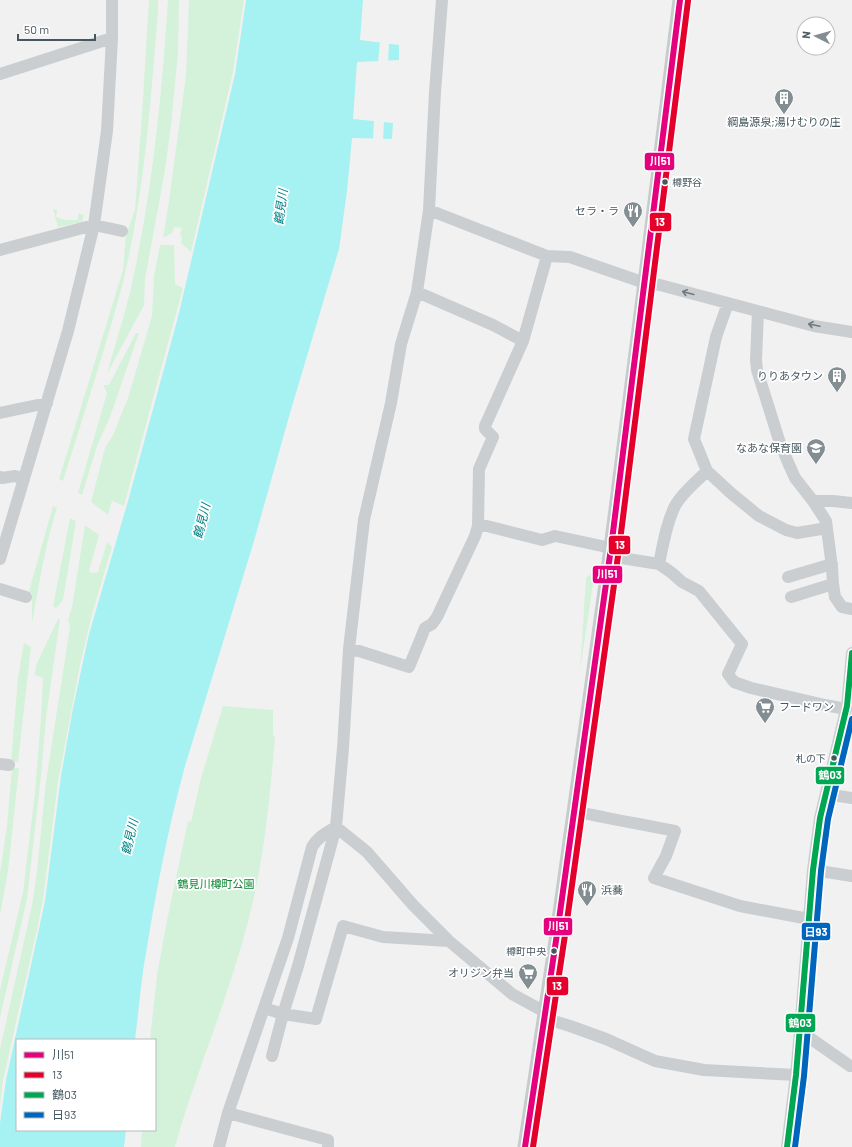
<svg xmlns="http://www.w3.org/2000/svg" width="852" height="1147" font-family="Barlow,'Noto Sans JP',sans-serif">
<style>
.green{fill:#d4f2d9}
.water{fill:#a6f1f2}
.pier{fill:#f2f1f1}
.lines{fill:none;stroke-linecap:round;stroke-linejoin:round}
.minor{stroke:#caced0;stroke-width:12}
.major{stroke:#c6ccce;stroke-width:15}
.bus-1-casing{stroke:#fff;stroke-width:9}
.bus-2-casing{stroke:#fff;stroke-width:9}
.bus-3-casing{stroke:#fff;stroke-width:9}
.bus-4-casing{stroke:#fff;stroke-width:9}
.bus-1{stroke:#e5007d;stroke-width:6}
.bus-2{stroke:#e4002b;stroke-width:6}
.bus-3{stroke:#00a651;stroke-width:6}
.bus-4{stroke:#0065bd;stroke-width:6}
.oneway{stroke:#6e7b81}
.bus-dot{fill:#46585f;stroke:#fff;stroke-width:1.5}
.labels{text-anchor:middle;stroke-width:3.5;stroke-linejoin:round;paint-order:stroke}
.bus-label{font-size:10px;fill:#46585f;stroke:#fff;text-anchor:end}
.poi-label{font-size:11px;fill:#46585f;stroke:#fff;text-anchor:end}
.park-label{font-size:11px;fill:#0f8835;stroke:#fff}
.water-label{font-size:12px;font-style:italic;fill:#058386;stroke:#fff}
.line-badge{stroke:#fff;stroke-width:1.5}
.badge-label{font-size:11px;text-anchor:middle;font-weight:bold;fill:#fff}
</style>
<rect width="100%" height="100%" fill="#f2f1f1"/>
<path class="green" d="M 149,0 L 158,0 L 158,11 C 151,98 145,185 126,269 C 123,286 117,302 113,319 C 97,373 80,427 63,481 L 59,479 L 123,270 L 126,235 L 135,210 L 142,114 Z
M 168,0 L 179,0 L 178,52 L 171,126 L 164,176 L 145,279 L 144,305 L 107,374 C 116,341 127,308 134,274 C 153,184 162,92 168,0 Z
M 189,0 L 244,0 L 233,72 L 191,252 L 181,243 L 182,238 L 180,234 L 182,228 L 174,227 L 172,233 L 163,238 L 169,201 L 186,75 Z
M 53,209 L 57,210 L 56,217 L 65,220 L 77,220 L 79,213 L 84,215 L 82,222 L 58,227 Z
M 160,245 L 174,245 L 175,284 L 183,288 L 124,506 L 112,501 L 108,515 L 91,502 L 105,448 L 113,435 L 128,398 L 152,316 L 154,276 Z
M 136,333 L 139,333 L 110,417 L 97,446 L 82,495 L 78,493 L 107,393 L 103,385 L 109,385 Z
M 53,506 L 57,508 C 45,546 39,584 32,624 L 32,594 L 29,591 Z
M 70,518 L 76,521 L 63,600 L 56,608 L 53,606 Z
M 85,525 L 99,535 L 89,571 L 92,573 L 98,572 L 107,542 L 112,547 L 93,611 L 80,665 L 58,782 L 43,900 L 37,930 L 3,1080 L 0,1106 L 0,1049 L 32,905 L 37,871 L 46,781 L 70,627 L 68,619 L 72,607 Z
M 595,570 L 580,671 L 586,578 Z
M 58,619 L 60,619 L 46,718 L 41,776 L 27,899 L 0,1018 L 0,990 L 23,892 L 35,792 L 41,718 L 43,678 L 35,675 L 36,665 Z
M 24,643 L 31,647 L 18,762 L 11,762 L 18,678 Z
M 223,706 L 273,710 L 273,734 L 275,738 L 274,749 C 269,807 263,866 248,922 C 235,971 218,1019 201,1066 C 192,1093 182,1120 175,1147 L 141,1147 L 142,1130 L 155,1130 L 155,1040 L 150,1040 L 157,975 L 166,925 L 188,821 L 191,822 L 201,778 Z
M 12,768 L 19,768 L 8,871 L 0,915 L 0,873 L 7,826 Z"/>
<path class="water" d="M 246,0 L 363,0 L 360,40 L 399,45 L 399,60 L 357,62 L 353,119 L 393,123 L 392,139 L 352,138 L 347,191 L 339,249 L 290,413 L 254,541 L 185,766 C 169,825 157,886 147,947 C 141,978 139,1009 135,1040 L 17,1040 L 17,1130 L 126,1130 L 124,1147 L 0,1147 L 0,1123 L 6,1080 L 45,901 L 61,776 L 73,708 L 89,634 L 128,501 L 178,317 L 235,74 Z"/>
<path class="pier" d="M 380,41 L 389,42 L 388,63 L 378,63 Z
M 374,119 L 384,120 L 383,141 L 373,141 Z"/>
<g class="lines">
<path class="minor" d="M 442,0 L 435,92 L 429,210 L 417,292 L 401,344 L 391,403 L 364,520 L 349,649 L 343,748 L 336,827 L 367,852 L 413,905 L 449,941 L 512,994 L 545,1012
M 0,74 L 112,38
M 429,210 L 547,256 L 570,257 L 645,283 L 660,285 L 814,326 L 852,332
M 0,250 L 94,225 L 122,231
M 417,292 L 493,325 L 523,341
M 728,303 L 716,337 L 694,439 L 707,471 L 732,494 L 759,516 L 786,530 L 797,533 L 827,528
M 758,311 L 756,360 L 757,370 L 779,440 L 787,460 L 795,478 L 813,501 L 826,521 L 832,567 L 833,584 L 835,597 L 842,607 L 852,609
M 0,413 L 47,403
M 0,477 L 2,478 L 15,476 L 24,479
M 813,501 L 833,501 L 852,503
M 478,526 L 479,469 L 493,437 L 485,429 L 485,426 L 523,341 L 547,256
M 609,556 L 659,564 L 672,573 L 682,582 L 699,591 L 742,644 L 728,674 L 734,682 L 751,688 L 825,705 L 846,709
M 0,559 L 68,331 L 94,225 L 107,131 L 112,38 L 112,0
M 659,564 C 663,545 666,524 675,506 C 682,493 696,482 707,471
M 788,577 L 832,564
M 0,589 L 26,597
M 791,597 L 833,584
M 349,649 L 359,651 L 409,667 L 425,628 L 432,624 L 437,617 L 475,536 L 478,526 L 487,526 L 542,540 L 555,536 L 611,548
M 0,764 L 9,765
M 826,794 L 852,798
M 575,811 C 608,819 641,824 675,831 L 666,856 L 654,878 L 740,906 L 809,919
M 813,870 L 852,876
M 264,1008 L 283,1014 L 316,1019 L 343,926 L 383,937 L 449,941
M 544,1018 L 570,1026 L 606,1039 L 655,1061 L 704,1070 L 796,1075
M 800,1031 L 850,1066 L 852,1066
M 272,1056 L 283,1014 L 298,966 L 336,827
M 228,1113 L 328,1140 L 328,1147
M 219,1147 L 228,1113 L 288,938 L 312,847 C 318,837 327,832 336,827
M 787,1147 L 796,1075 L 800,1031 L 813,870 L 820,818 L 847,706 L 852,653"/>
<path class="major" d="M 525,1147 L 557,934 L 611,548 L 646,275 L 680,0"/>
<g class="bus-1-casing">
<path id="bus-1" d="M 525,1147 L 557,934 L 611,548 L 680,0"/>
</g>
<g class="bus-2-casing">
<path id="bus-2" d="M 533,1147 L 565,935 L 619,549 L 688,1"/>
</g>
<g class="bus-3-casing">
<path id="bus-3" d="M 787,1147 L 796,1075 L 813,870 L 820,818 L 847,706 L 852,653"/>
</g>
<g class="bus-4-casing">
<path id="bus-4" d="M 795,1147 L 804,1076 L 821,871 L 828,819 L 852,719"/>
</g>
<use href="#bus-1" class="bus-1"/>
<use href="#bus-2" class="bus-2"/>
<use href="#bus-3" class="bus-3"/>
<use href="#bus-4" class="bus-4"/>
</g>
<defs><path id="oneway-shaft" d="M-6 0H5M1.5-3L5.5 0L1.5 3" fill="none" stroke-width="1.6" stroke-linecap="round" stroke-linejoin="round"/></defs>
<g class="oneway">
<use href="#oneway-shaft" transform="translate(688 293) rotate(-165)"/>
<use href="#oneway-shaft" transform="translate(814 325) rotate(-168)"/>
</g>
<defs>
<g id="building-pin" transform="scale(1)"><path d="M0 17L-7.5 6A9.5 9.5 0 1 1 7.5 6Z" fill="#828e92" stroke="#fff"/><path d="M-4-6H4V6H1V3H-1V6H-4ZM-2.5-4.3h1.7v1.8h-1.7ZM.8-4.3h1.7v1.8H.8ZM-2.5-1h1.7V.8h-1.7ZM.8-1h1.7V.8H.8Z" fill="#fff"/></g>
<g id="restaurant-pin" transform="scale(1)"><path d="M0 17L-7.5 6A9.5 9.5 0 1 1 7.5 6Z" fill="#828e92" stroke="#fff"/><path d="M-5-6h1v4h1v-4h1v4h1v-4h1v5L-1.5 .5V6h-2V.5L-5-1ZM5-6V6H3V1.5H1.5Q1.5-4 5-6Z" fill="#fff"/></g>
<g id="school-pin" transform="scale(1)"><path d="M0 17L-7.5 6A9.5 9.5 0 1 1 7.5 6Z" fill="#828e92" stroke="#fff"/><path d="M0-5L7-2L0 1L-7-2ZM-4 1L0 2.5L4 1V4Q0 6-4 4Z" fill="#fff"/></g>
<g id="supermarket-pin" transform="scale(1)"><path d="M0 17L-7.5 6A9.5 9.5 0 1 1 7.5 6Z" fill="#828e92" stroke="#fff"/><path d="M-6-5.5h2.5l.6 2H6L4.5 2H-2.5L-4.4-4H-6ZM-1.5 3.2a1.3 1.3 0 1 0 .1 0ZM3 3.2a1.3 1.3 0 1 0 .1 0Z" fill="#fff"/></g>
</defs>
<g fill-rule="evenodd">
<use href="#building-pin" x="784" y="98"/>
<use href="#restaurant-pin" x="633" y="211"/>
<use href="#building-pin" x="837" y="376"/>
<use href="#school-pin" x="816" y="448"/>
<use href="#supermarket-pin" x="765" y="707"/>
<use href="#restaurant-pin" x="587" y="890"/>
<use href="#supermarket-pin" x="528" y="973"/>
</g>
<g class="bus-dot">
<circle cx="665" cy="182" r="3.5"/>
<circle cx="834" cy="758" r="3.5"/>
<circle cx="554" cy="951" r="3.5"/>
</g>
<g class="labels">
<g class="bus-label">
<text x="672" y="186" text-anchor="start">樽野谷</text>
<text x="826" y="762">札の下</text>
<text x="546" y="955">樽町中央</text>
</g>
<g class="poi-label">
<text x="784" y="126" text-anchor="middle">綱島源泉;湯けむりの庄</text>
<text x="619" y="215">セラ・ラ</text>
<text x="823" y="380">りりあタウン</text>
<text x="802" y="452">なあな保育園</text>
<text x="779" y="711" text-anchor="start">フードワン</text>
<text x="601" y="894" text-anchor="start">浜蕎</text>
<text x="514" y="977">オリジン弁当</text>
</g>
<g class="park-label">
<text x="216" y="888">鶴見川樽町公園</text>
</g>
<g class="water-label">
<text transform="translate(281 207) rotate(-83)" y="4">鶴見川</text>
<text transform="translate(202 521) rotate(-76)" y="4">鶴見川</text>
<text transform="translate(130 837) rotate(-77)" y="4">鶴見川</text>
</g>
</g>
<g class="line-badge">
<rect x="644" y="152" width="31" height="19" rx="4" fill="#e5007d"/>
<rect x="649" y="212" width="23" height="20" rx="4" fill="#e4002b"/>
<rect x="608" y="535" width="23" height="20" rx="4" fill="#e4002b"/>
<rect x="592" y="565" width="31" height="19" rx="4" fill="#e5007d"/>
<rect x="815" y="766" width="30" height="19" rx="4" fill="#00a651"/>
<rect x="543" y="917" width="30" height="19" rx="4" fill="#e5007d"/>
<rect x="801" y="922" width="30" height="19" rx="4" fill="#0065bd"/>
<rect x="546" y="976" width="23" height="20" rx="4" fill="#e4002b"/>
<rect x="785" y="1013" width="31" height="20" rx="4" fill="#00a651"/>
</g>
<g class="badge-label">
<text x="660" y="165">川51</text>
<text x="660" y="226">13</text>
<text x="620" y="549">13</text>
<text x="607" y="578">川51</text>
<text x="830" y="779">鶴03</text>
<text x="558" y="930">川51</text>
<text x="816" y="936">日93</text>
<text x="557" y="990">13</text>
<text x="800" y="1027">鶴03</text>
</g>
<rect x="16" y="1039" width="140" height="92" fill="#ffffff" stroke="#b5bcbf"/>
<rect x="24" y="1052" width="20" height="6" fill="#e5007d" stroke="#b5bcbf"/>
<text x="52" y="1059" font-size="12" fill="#46585f">川51</text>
<rect x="24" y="1072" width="20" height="6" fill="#e4002b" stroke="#b5bcbf"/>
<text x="52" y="1079" font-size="12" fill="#46585f">13</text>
<rect x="24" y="1092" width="20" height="6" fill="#00a651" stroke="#b5bcbf"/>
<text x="52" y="1099" font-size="12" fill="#46585f">鶴03</text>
<rect x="24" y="1112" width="20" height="6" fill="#0065bd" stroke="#b5bcbf"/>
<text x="52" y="1119" font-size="12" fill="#46585f">日93</text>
<g transform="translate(816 36) rotate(276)"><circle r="19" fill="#ffffff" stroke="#b5bcbf"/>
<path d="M0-3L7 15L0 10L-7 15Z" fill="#828e92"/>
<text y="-6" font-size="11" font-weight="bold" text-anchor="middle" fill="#46585f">N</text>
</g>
<path d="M18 34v6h77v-6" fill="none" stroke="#46585f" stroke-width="2"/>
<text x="24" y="34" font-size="12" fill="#46585f" stroke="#ffffff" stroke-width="3" paint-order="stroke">50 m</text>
</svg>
